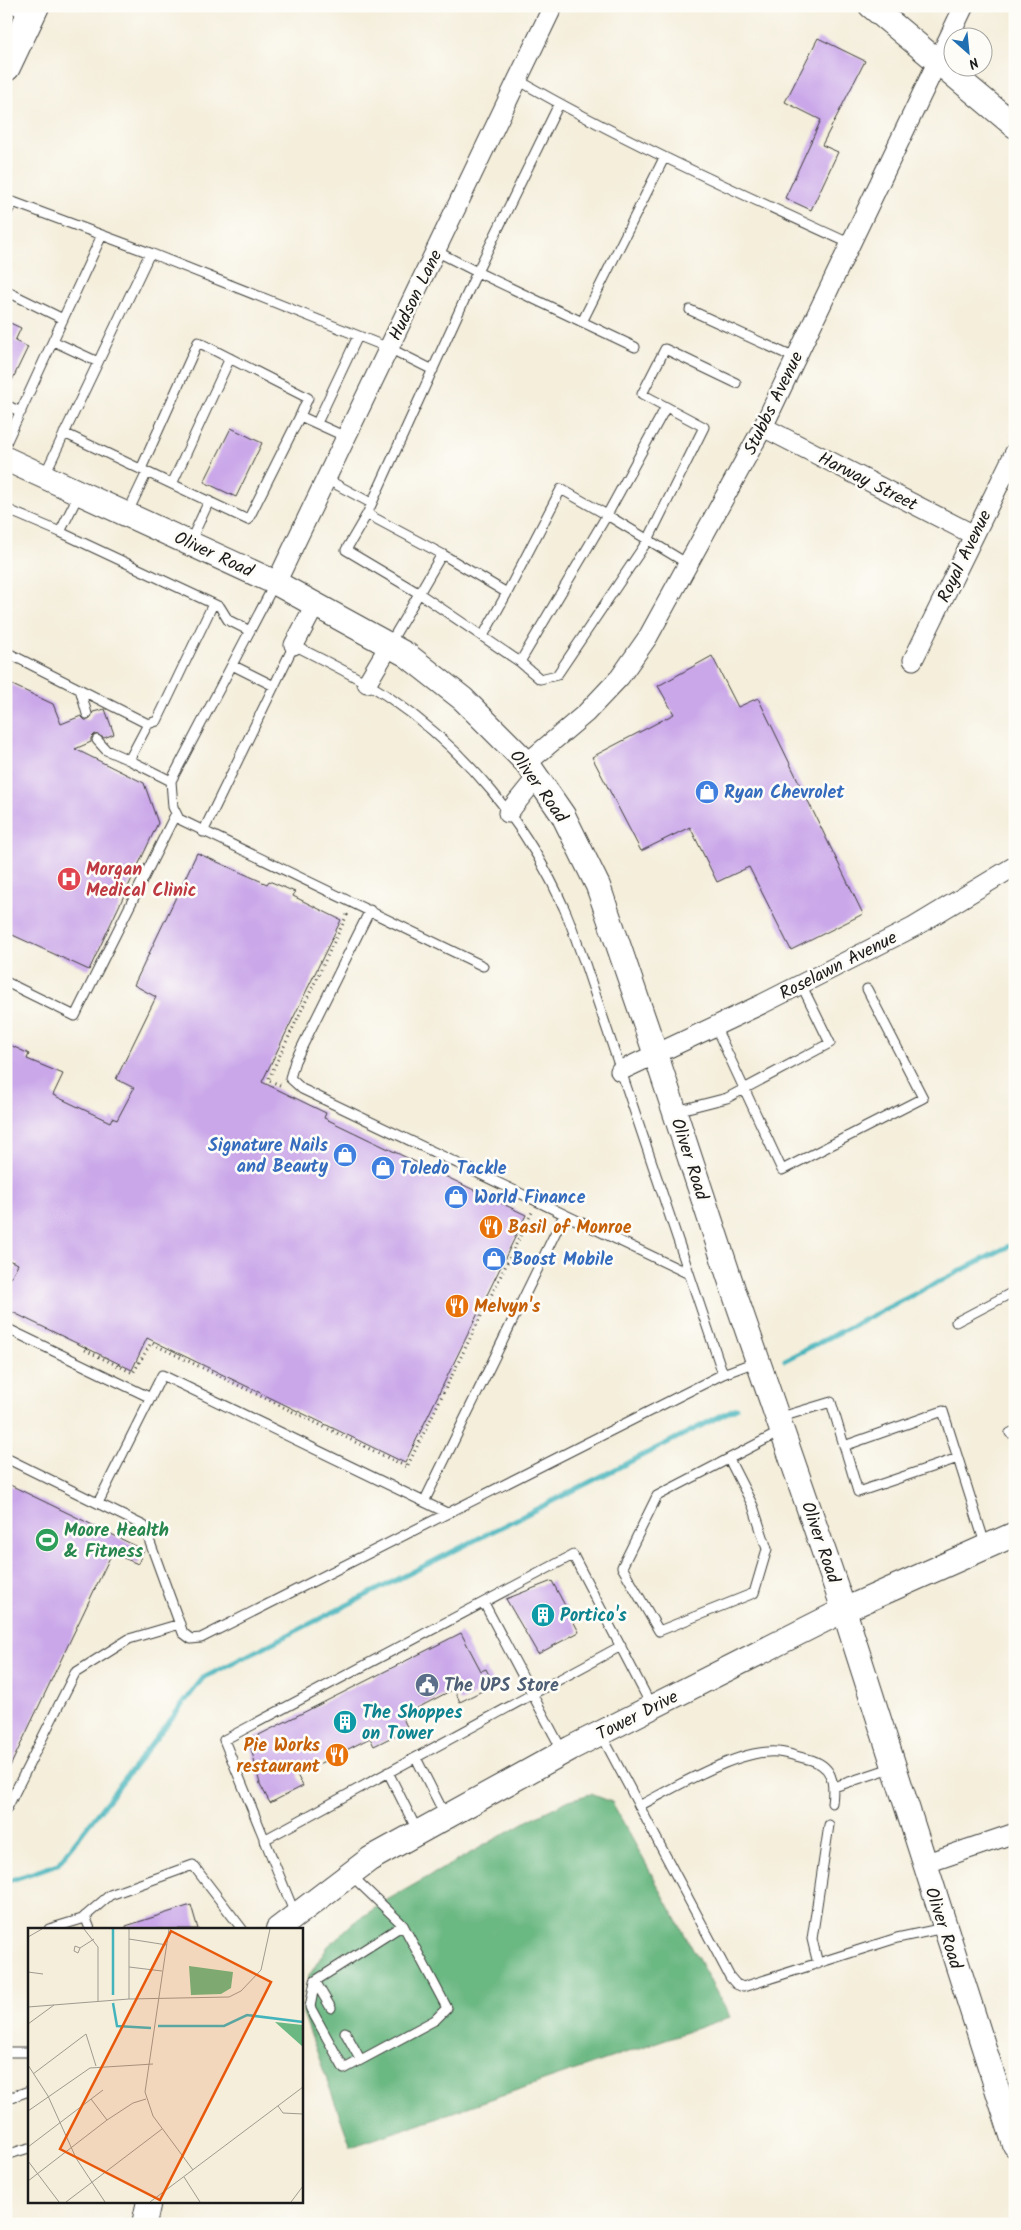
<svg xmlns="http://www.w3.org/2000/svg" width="1021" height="2230" font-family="Kalam,sans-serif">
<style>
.forest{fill:#6bb882;stroke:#446a4f}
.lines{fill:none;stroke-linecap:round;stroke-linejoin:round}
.stream{stroke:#44b4bc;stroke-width:5}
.building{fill:#caa7e9}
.service-casing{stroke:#3c3c39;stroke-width:11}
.minor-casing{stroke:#3c3c39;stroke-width:21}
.tertiary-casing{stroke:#3c3c39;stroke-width:26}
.primary-casing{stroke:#3c3c39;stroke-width:30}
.path{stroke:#3c3c39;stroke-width:3;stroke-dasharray:1 4;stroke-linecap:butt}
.service{stroke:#fff;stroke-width:9}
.minor{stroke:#fff;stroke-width:19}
.tertiary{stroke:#fff;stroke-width:24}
.primary{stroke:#fff;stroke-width:28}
.labels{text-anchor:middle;stroke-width:5;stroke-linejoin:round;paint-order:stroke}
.street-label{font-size:18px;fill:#1c1c1c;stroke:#fdfcf7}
.shop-label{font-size:18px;font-weight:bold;fill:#366cbe;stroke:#fdfcf7;text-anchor:start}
.health-label{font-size:18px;font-weight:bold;fill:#be3a42;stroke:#fdfcf7;text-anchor:start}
.food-label{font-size:18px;font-weight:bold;fill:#c56008;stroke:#fdfcf7;text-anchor:start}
.leisure-label{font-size:18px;font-weight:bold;fill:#27864d;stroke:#fdfcf7;text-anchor:start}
.culture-label{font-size:18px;font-weight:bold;fill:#0d838f;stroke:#fdfcf7;text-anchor:start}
.service-label{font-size:18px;font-weight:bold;fill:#4e5e75;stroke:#fdfcf7;text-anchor:start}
.inset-river{fill:none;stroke:#44b4bc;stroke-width:2.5}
.inset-road{fill:none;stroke:#9e9a8f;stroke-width:1}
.view{fill:#e8590c;fill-opacity:0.15;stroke:#e8590c;stroke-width:2.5}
.inset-edge{fill:none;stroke:#1c1c1c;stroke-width:2.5}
</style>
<rect width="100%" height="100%" fill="#fdfcf7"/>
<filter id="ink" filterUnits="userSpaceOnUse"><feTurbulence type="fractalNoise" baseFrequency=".02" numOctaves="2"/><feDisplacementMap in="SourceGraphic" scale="10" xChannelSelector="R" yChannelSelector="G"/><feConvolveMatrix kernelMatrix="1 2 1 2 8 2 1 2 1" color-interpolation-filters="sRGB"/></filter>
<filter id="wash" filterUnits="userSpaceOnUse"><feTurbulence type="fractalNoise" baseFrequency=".0096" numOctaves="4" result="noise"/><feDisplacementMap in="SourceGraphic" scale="20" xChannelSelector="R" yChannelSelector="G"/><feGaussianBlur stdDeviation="1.12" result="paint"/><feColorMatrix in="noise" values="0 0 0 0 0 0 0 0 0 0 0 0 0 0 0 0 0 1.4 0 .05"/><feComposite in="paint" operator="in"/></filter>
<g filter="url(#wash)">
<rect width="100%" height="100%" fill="#f4eedb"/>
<path class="forest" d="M 591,1794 L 612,1802 L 730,2017 L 351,2147 L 303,2013 L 309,1976 L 327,1947 L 353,1923 L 387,1900 L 529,1820 L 569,1800 Z"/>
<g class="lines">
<path class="stream" d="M 785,1360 L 1015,1243
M 6,1882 L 58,1864 L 203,1678 L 736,1408"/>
</g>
<g id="blocks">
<path class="building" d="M 818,38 L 865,61 L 822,145 L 838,152 L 811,210 L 785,198 L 821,120 L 785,102 Z
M 6,321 L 21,328 L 15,341 L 28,347 L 6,393 Z
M 231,428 L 262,443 L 236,497 L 204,482 Z
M 712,656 L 738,707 L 758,698 L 863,914 L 791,950 L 749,867 L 717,882 L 690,827 L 641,851 L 592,757 L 674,714 L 658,686 Z
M 6,682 L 53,704 L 61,724 L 81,716 L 85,720 L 89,720 L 93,712 L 105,709 L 114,734 L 104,738 L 95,734 L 91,738 L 91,742 L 75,749 L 144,783 L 158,823 L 89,970 L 6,932 Z
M 197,853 L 267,884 L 269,881 L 295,892 L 293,896 L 341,920 L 262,1082 L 326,1113 L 324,1118 L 526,1215 L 405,1463 L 147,1338 L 132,1370 L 6,1309 L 6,1286 L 18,1264 L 6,1259 L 6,1043 L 29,1054 L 27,1059 L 63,1074 L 53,1095 L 110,1122 L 112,1118 L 117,1120 L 134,1088 L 116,1079 L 156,997 L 134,985 Z
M 6,1483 L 144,1550 L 138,1564 L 112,1553 L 6,1775 Z
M 552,1581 L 579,1632 L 538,1654 L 506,1599 Z
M 461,1633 L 481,1671 L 486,1669 L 494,1685 L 460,1702 L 454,1689 L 402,1716 L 408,1729 L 374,1746 L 370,1738 L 297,1775 L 303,1786 L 270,1803 L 260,1784 L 249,1740 Z
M 191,1905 L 198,1929 L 126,1929 L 126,1926 Z"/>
</g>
</g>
<g filter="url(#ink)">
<use href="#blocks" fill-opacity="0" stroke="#3c3c39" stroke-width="1"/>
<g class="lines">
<g class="service-casing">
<path id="service" d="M 9,6 L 27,16
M 518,80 C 625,142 738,192 851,244
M 559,104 L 477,272 L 635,347
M 6,214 L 13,202 L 150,253 L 44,476
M 150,253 L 389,348 L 433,370
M 6,291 L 63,319 L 102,235
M 690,310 L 795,358
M 582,322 L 664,158
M 53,341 L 98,362
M 6,405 L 21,412
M 666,407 L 607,515 L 520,662 L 540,679 L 557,675 L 648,540 L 704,427 L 642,394 L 665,349 L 736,383
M 317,423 L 358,336
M 64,433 L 248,520 L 300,416 L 346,437
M 6,443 L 63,319
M 141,469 L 198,342 L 308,398 L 300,416
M 326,479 L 371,503
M 172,484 L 230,358
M 6,509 L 60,532 L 220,607 L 228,620 L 250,631
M 127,514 L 147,472
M 367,514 L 346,550 L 420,594 L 520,662
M 60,532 L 79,494
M 190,542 L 209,501
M 442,554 L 507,593 L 561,489 L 607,515 L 688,564
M 483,636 L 507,593
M 389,645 L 442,554 L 367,514 L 477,272 L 436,251
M 6,652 L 148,724 L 129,760 L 171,781 L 173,807 L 179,819 L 483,966
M 232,665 L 274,686
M 80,689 L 87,714
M 148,724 L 157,721 L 213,604
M 97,740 L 106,750 L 129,760
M 171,781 L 275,583
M 203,832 L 294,645 C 326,662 360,677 390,698 C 466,750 527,824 564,908 C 572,925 577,944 584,961 L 723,1374
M 370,910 L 295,1061 L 290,1078 L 302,1089 L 689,1274
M 6,982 L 75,1016 L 176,813
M 715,1026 L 782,1170 L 923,1098 L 867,989
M 676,1111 L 727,1098 L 830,1043 L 801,984
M 956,1322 L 1015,1291
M 6,1328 L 151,1398
M 778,1418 L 831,1402 L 858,1492 L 958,1458
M 1010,1433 L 1015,1431
M 844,1446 L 943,1411 L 986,1547
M 6,1458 L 144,1526 L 183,1633 L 191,1639 L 201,1638 L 723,1374 L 758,1361
M 729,1459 L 753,1506 L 767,1549 L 754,1593 L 659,1631 L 622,1567 L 657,1496 L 780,1432
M 424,1502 L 564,1215
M 98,1503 L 162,1375 L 447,1513
M 484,1603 L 563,1752
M 601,1734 L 730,1977 L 736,1984 L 743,1987 L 897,1938 L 944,1928
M 416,1758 L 446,1817
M 388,1772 L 418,1832
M 834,1787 L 894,1767
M 639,1806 C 674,1788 739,1748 778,1752 C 788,1753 798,1757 808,1759 C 832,1765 835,1781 832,1803
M 6,1810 L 75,1673 L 129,1639 L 180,1624
M 264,1840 L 621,1646
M 351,1875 L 403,1925 L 447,2008 L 435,2020 L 344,2069 L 310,2007 L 315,1981 L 403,1925
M 295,1914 L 224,1740 L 573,1555 L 652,1707
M 85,1916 L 90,1929
M 49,1929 L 82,1919 L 110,1895 L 193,1865 L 242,1929
M 818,1964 L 812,1939 L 829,1825
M 315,1981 L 331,2008
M 345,2032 L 360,2059
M 6,2052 L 29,2052
M 6,2099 L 29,2091
M 6,2155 L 29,2148"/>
</g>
<g class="minor-casing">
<path id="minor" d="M 763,427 L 974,535
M 276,583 L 553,6
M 294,645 L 315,605
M 913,660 L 1015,452
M 367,683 L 389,646
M 527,763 L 586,713 L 620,677 L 648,637 L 763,427 L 964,6
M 508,813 L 537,777
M 620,1071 L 762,1004 L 914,927 L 1015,866
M 924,1864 L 1015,1833"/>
</g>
<g class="tertiary-casing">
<path id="tertiary" d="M 871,6 L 1015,126
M 6,459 L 276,583 L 407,655 L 463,699 L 527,763 L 563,815 L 598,886 L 656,1055 L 735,1295 L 844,1610 L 1015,2145
M 278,1929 L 370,1859 L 571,1748 L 844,1610 L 1015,1534
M 144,2224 L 149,2201"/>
</g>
<g class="primary-casing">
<path id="primary" d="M 6,67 L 35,6"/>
</g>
<path class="path" d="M 280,1085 L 268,1080 L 347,915 L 344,914
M 85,1350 L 133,1373 L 151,1343 L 407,1467 L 532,1212"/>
<use href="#service" class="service"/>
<use href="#minor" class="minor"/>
<use href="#tertiary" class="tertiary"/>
<use href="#primary" class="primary"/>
</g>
</g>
<defs>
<g id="shop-disc" transform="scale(1.25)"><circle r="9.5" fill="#3f7fe0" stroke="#fdfcf7"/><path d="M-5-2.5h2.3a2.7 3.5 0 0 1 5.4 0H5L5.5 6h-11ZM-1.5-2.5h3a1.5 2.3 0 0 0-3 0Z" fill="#fff"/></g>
<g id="hospital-disc" transform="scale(1.25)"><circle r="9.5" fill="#e0444e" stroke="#fdfcf7"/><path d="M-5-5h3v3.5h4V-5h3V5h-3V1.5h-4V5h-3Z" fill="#fff"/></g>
<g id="restaurant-disc" transform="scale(1.25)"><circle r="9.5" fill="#e8710a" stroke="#fdfcf7"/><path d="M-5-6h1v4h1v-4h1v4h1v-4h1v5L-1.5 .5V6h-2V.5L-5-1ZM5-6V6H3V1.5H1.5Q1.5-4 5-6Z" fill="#fff"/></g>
<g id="stadium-disc" transform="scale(1.25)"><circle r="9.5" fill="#2e9e5b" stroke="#fdfcf7"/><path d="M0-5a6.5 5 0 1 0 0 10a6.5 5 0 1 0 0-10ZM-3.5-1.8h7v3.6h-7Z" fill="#fff"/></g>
<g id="building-disc" transform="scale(1.25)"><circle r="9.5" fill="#0f9aa8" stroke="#fdfcf7"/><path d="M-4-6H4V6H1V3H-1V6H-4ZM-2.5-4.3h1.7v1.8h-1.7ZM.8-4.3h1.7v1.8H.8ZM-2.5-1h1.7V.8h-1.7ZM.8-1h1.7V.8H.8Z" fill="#fff"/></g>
<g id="civic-disc" transform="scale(1.25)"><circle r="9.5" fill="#5c6f8a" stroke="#fdfcf7"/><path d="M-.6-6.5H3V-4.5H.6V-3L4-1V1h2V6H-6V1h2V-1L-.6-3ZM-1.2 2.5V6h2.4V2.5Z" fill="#fff"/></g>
</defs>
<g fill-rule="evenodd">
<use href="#shop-disc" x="707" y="792"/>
<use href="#hospital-disc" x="69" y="879"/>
<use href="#shop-disc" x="345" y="1155"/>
<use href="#shop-disc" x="383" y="1168"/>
<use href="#shop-disc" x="456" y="1197"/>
<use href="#restaurant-disc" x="491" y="1227"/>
<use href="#shop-disc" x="494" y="1259"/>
<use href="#restaurant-disc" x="457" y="1306"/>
<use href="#stadium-disc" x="47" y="1540"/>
<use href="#building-disc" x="543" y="1615"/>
<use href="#civic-disc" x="427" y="1685"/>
<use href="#building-disc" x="345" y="1722"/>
<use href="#restaurant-disc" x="337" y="1755"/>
</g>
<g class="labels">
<g class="street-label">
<text transform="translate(415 295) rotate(-64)" y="6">Hudson Lane</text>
<text transform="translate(773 403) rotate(-64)" y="6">Stubbs Avenue</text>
<text transform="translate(868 481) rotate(27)" y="6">Harway Street</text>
<text transform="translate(214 554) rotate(25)" y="6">Oliver Road</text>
<text transform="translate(964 556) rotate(-64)" y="6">Royal Avenue</text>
<text transform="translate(539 786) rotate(54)" y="6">Oliver Road</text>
<text transform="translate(838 965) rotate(-27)" y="6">Roselawn Avenue</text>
<text transform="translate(690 1159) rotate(72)" y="6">Oliver Road</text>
<text transform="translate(821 1542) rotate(71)" y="6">Oliver Road</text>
<text transform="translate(637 1715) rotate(-27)" y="6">Tower Drive</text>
<text transform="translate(944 1928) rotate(72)" y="6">Oliver Road</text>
</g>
<g class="shop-label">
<text x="724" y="798">Ryan Chevrolet</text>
<text x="328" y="1151" text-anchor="end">Signature Nails<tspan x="328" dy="21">and Beauty</tspan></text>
<text x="400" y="1174">Toledo Tackle</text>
<text x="474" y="1203">World Finance</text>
<text x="512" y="1265">Boost Mobile</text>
</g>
<g class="health-label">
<text x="86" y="875">Morgan<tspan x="86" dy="21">Medical Clinic</tspan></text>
</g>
<g class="food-label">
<text x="508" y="1233">Basil of Monroe</text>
<text x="474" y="1312">Melvyn's</text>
<text x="320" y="1751" text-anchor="end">Pie Works<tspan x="320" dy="21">restaurant</tspan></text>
</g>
<g class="leisure-label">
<text x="64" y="1536">Moore Health<tspan x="64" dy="21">&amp; Fitness</tspan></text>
</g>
<g class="culture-label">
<text x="560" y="1621">Portico's</text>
<text x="362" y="1718">The Shoppes<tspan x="362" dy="21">on Tower</tspan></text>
</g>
<g class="service-label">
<text x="444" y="1691">The UPS Store</text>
</g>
</g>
<g transform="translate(28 1928)">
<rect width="275" height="275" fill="#f4eedb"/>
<path d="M 161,38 L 205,44 L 203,60 L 193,66 L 163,67 ZM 247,94 L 275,97 L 275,119 Z" fill="#6bb882"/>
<path class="inset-river" d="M 85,1 L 85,67M 85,75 L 89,98 L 123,100M 130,98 L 196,98 L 219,87 L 275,94"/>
<path class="inset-road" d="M 56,1 L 70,19 L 70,73M 141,1 L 117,164 L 125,188 L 165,242M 0,9 L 14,1M 101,11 L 139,17M 52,20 L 47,18 L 46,23 L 50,25 L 52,20 L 66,11M 101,39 L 134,43M 0,44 L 15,46M 101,71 L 101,1M 0,79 L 101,71 L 201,69 L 213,63 L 233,42 L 242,1M 0,96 L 26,77M 0,137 L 20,168 L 48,230 L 77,274M 5,146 L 58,106 L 68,138M 63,171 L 79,192M 250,178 L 255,185 L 275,186M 0,183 L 62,140 L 125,136M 0,219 L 75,162M 0,233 L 31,274M 156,249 L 172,274M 0,253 L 79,192 L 105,175 L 118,171M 38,274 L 134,201M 122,274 L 275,159M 263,274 L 275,258"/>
<path class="view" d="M 143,3 L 243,54 L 132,272 L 32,221 Z"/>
<rect width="275" height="275" class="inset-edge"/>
</g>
<rect width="1021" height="2230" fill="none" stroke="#fdfcf7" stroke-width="25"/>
<g transform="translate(968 52) rotate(153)"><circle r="24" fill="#fdfcf7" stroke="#a3a29f"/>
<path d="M0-4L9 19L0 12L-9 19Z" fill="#1f6fb2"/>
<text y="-8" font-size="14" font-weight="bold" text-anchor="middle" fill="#1c1c1c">N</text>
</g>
</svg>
